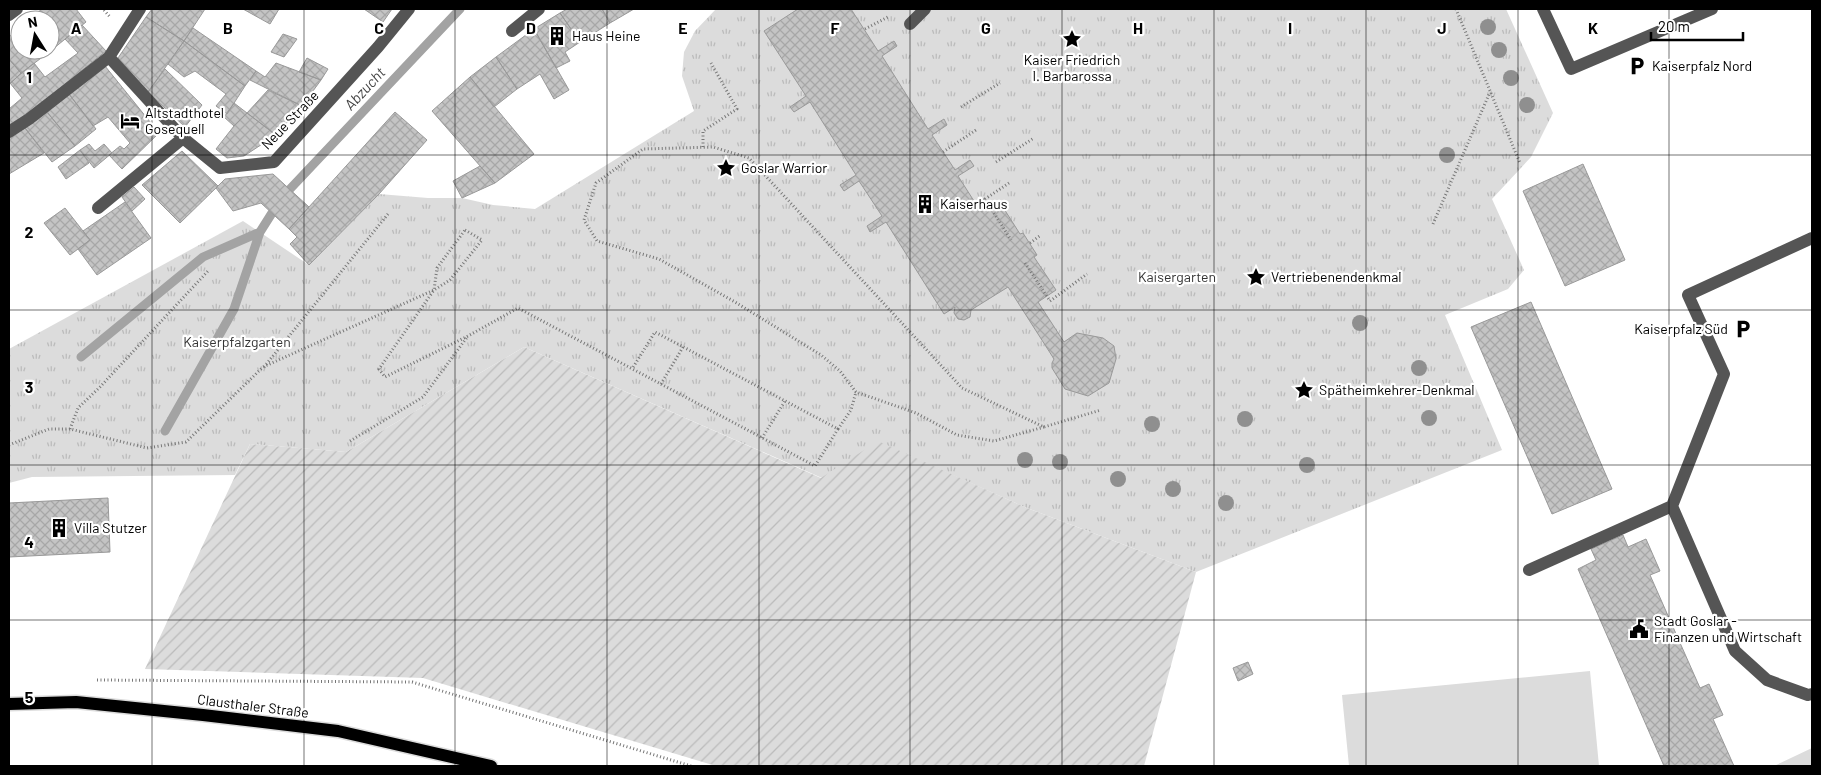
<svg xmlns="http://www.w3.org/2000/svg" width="1821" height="775" font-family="Barlow,sans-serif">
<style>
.grass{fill:#dcdcdc}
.park{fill:url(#park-tufts)}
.garden{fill:url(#garden-furrows)}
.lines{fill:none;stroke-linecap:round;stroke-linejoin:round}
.stream{stroke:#a3a3a3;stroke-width:9}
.building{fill:url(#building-cross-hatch);stroke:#999}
.major-casing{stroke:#dbdbdb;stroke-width:15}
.path{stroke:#777;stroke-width:3;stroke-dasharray:1 2.5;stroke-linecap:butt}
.minor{stroke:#555;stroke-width:12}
.major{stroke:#000;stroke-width:12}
.tree{fill:#8f8f8f}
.grid{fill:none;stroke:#000;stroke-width:1;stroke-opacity:0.55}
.labels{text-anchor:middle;stroke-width:4.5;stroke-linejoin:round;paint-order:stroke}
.poi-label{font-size:14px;fill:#000;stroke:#fff;text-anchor:start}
.street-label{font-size:14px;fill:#000;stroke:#fff}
.park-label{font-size:14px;fill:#333;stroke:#fff}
.water-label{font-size:15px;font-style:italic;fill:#444;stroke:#fff}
.grid-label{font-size:16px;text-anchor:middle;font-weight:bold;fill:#000;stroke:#fff;stroke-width:4.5;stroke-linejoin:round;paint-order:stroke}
</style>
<defs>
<pattern id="park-tufts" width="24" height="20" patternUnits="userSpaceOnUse" patternTransform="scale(1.25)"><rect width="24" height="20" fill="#dcdcdc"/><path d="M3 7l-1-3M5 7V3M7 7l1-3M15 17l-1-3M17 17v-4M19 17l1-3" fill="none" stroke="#bbb"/></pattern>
<pattern id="garden-furrows" width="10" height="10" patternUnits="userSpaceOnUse" patternTransform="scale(1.25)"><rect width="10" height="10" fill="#dcdcdc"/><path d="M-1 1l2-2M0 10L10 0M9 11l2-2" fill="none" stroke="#bbb"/></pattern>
<pattern id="building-cross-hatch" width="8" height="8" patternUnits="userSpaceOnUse" patternTransform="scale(1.25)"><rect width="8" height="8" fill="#c4c4c4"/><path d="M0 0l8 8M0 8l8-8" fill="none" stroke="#a7a7a7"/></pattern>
</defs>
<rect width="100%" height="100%" fill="#fff"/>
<path class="grass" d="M 1590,671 L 1599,766 L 1349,766 L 1342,695 Z
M 1812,748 L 1812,766 L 1774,766 Z"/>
<path class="park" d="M 716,9 L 1506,9 L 1553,113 L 1531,157 L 1492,199 L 1524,270 L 1508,289 L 1445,315 L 1502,450 L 1196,572 L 1027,508 L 878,442 L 822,478 L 524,347 L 346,452 L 250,444 L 235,475 L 32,477 L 9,483 L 9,349 L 243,221 L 309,265 L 379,194 L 428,198 L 462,198 L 493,205 L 535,209 L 694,111 L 682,76 L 684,52 L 695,31 Z"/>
<path class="garden" d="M 524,347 L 821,478 L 878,441 L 1027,508 L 1196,572 L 1144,766 L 716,766 L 423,678 L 145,669 L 250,444 L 346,452 Z"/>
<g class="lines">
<path class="stream" d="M 290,189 L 460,9
M 81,357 L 203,257 L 260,232
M 165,431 L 234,309 L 260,232 L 272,213"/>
</g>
<path class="building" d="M 42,9 L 76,9 L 86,22 L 48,53 L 45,50 L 50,50 L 50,20 L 28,20 Z
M 152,9 L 205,9 L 184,41 L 146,17 Z
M 243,9 L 279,9 L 270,24 Z
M 364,9 L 392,9 L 383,22 Z
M 567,9 L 602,9 L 610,23 L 580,42 L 560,13 Z
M 602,9 L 634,9 L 610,23 Z
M 798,9 L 851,9 L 878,51 L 894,41 L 897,46 L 882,56 L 928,129 L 944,119 L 947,125 L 932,135 L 955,170 L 970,160 L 974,166 L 958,176 L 981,212 L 999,201 L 1020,234 L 1023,233 L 1037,255 L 1034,257 L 1056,290 L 1038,302 L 1064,342 L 1077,333 L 1103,338 L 1114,346 L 1116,359 L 1109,383 L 1088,396 L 1065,389 L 1052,368 L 1052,363 L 1054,359 L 1008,287 L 971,310 L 970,317 L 964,320 L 958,319 L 954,313 L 955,307 L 944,314 L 886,222 L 870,232 L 867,226 L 882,216 L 859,181 L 844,191 L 840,185 L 856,175 L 810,102 L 794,112 L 790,107 L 806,96 L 764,31 Z
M 560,13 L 580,42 L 565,52 L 570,61 L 556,68 L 534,29 Z
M 146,17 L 184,41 L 148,92 L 118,58 Z
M 82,25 L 106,51 L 33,110 L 9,125 L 9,109 L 22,98 L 10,83 L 34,63 L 45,77 L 78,53 L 65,39 Z
M 20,27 L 20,50 L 45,50 L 48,53 L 21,73 L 9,59 L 9,37 Z
M 193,28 L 256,71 L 245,86 L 184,41 Z
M 534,29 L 569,90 L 554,99 L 540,74 L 517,89 L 496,57 Z
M 283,34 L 297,39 L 284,57 L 271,52 Z
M 184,41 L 245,86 L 227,114 L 216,106 L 226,94 L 195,71 L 184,77 L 168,64 Z
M 496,57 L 517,89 L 494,107 L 470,77 Z
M 307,58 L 328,69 L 321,80 L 299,72 Z
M 9,59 L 21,73 L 9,85 Z
M 276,63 L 321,80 L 302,106 L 250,80 L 256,71 L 265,77 Z
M 105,66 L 159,133 L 122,169 L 109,155 L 120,146 L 124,149 L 130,143 L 108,117 L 93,126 L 69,94 Z
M 165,69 L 202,105 L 185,127 L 148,92 Z
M 470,77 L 534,154 L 495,183 L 432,111 Z
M 268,90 L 302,106 L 276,135 L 247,113 Z
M 69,94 L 96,129 L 75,146 L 47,112 Z
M 234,103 L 247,113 L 234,126 L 224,117 Z
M 47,112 L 75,146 L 52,162 L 25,128 Z
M 395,112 L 427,140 L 379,194 L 309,265 L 290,244 L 297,237 L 289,229 Z
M 247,113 L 276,135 L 244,156 L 227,158 L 216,149 L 234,126 Z
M 25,128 L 44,153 L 9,174 L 9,137 Z
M 89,144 L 95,151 L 104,144 L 112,153 L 94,168 L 80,150 Z
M 80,150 L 89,163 L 66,179 L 58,167 Z
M 182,151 L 218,186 L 180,223 L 142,185 Z
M 1583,164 L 1625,260 L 1565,286 L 1523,191 Z
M 480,166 L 495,183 L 462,198 L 453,181 Z
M 273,174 L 309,207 L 289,229 L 261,203 L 233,211 L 216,188 L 225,179 Z
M 134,187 L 145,199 L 132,211 L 122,197 Z
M 125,202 L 151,238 L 97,275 L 78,249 L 90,240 L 83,231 Z
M 65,208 L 90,240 L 70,255 L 44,223 Z
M 1531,302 L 1612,489 L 1552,514 L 1471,327 Z
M 108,498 L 110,552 L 9,557 L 9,503 Z
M 1623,535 L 1628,547 L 1646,539 L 1660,571 L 1650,575 L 1700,688 L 1709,684 L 1723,715 L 1713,719 L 1734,766 L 1664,766 L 1578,569 L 1596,560 L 1591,549 Z
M 1248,662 L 1253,674 L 1238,681 L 1233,668 Z"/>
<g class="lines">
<g class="major-casing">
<path id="major" d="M 9,704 L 76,702 L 203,715 L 338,731 L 491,766"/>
</g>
<path class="path" d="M 1456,9 L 1520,163
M 104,10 L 110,17
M 865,29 L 888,17
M 961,107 L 1000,83
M 703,147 L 703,131 L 737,109 L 711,63
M 943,152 L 976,130
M 996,162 L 1034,138
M 1009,183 L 985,199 L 1011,240
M 1433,224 L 1490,92
M 465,230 L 482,240 L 450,280 L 434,290 L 437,268 Z
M 1030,243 L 1041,235
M 1025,263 L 1050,301 L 1087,274
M 264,367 L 388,214
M 661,384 L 683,347
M 1044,427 L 994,441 L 957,435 L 916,413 L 856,392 L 840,371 L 821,355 L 735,302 L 659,259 L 597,241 L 584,220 L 596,183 L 643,149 L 713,147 L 749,158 L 962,388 L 1044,427 L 1101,410
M 70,429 L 78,408 L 100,387 L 208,271
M 838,429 L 851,410 L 856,392
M 762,438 L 785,401
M 350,441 L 423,397 L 468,336
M 9,445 L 49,429 L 70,429 L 147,448 L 186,442 L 263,367 L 434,290 L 379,369 L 385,377 L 468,336 L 518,308 C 617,361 716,413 815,466 L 838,429 L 655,332 L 632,369
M 97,680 L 412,682 L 691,766"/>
<path class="minor" d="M 1543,9 L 1571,69 L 1712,9
M 9,15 L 17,9
M 910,24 L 925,9
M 512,31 L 539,9
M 109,57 L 183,138 L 220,168 L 274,162 L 378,47 L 409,9
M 9,132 L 29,119 L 109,57 L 140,9
M 98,208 L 183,138
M 1812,238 L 1688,295 L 1724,374 L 1672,506 L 1735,651 L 1767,680 L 1808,695 L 1812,694
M 1529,570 L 1672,506"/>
<use href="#major" class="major"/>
</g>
<g class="tree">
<circle cx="1488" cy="27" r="8"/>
<circle cx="1499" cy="50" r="8"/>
<circle cx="1511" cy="78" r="8"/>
<circle cx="1527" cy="105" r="8"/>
<circle cx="1447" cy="155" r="8"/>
<circle cx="1360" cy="323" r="8"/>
<circle cx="1419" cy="368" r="8"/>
<circle cx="1429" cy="418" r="8"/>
<circle cx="1245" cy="419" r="8"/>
<circle cx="1152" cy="424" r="8"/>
<circle cx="1025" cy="460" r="8"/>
<circle cx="1060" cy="462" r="8"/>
<circle cx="1307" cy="465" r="8"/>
<circle cx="1118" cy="479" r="8"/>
<circle cx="1173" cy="489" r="8"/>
<circle cx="1226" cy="503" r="8"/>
</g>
<path class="grid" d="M 152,9 L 152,766M 304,9 L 304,766M 455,9 L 455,766M 607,9 L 607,766M 759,9 L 759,766M 910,9 L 910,766M 1062,9 L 1062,766M 1214,9 L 1214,766M 1366,9 L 1366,766M 1518,9 L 1518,766M 1669,9 L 1669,766M 9,155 L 1812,155M 9,310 L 1812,310M 9,465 L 1812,465M 9,620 L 1812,620"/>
<defs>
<g id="building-bare" transform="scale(1.5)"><path d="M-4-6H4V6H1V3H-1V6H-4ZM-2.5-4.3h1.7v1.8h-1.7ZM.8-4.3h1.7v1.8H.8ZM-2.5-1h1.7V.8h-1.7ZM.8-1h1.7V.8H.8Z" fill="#000" stroke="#fff" stroke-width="2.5" paint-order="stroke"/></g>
<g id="sight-bare" transform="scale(1.5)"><path d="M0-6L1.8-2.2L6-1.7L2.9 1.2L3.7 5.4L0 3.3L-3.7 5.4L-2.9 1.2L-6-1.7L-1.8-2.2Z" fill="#000" stroke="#fff" stroke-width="2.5" paint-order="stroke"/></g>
<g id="parking-bare" transform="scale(1.5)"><path d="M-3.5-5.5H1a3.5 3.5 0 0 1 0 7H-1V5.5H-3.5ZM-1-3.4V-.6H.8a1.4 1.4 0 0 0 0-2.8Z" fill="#000" stroke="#fff" stroke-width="2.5" paint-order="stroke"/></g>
<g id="hotel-bare" transform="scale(1.5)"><path d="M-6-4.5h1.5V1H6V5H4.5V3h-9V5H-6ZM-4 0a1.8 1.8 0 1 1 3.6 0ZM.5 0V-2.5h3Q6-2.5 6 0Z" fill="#000" stroke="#fff" stroke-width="2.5" paint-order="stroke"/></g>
<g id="civic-bare" transform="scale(1.5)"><path d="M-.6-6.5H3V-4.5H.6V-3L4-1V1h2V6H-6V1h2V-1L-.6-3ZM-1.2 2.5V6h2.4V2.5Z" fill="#000" stroke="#fff" stroke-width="2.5" paint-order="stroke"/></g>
</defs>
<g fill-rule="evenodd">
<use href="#building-bare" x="557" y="36"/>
<use href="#sight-bare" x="1072" y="39"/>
<use href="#parking-bare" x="1637" y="66"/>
<use href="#hotel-bare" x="130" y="121"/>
<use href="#sight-bare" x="726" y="168"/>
<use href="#building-bare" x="925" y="204"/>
<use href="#sight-bare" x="1256" y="277"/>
<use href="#parking-bare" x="1743" y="329"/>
<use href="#sight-bare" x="1304" y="390"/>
<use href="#building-bare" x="59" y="528"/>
<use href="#civic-bare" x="1639" y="629"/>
</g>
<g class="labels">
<g class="poi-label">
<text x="572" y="41">Haus Heine</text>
<text x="1072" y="65" text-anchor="middle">Kaiser Friedrich<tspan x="1072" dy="16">I. Barbarossa</tspan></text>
<text x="1652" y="71">Kaiserpfalz Nord</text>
<text x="145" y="118">Altstadthotel<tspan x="145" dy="16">Gosequell</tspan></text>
<text x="741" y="173">Goslar Warrior</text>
<text x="940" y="209">Kaiserhaus</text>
<text x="1271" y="282">Vertriebenendenkmal</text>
<text x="1728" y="334" text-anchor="end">Kaiserpfalz Süd</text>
<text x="1319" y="395">Spätheimkehrer-Denkmal</text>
<text x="74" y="533">Villa Stutzer</text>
<text x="1654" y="626">Stadt Goslar -<tspan x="1654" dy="16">Finanzen und Wirtschaft</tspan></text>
</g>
<g class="street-label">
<text transform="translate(290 120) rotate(-46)" y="5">Neue Straße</text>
<text transform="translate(253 706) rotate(7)" y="5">Clausthaler Straße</text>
</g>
<g class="park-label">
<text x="1177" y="282">Kaisergarten</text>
<text x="237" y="347">Kaiserpfalzgarten</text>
</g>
<g class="water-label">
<text transform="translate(365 89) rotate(-47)" y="5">Abzucht</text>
</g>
</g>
<g class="grid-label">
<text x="76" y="34">A</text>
<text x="228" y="34">B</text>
<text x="379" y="34">C</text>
<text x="531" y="34">D</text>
<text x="683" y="34">E</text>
<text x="835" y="34">F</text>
<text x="986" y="34">G</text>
<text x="1138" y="34">H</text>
<text x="1290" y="34">I</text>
<text x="1442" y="34">J</text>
<text x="1593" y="34">K</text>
<text x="29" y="83">1</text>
<text x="29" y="238">2</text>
<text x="29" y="393">3</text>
<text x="29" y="548">4</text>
<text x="29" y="703">5</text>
</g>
<rect width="1821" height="775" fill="none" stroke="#000000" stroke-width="20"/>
<g transform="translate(35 35) rotate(349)"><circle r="24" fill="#ffffff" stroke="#999999"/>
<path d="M0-4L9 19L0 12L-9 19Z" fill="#000000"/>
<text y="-8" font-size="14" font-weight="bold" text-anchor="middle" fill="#000000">N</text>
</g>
<path d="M1651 32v8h92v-8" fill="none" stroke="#000000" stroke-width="2.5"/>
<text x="1658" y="32" font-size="15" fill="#000000" stroke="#ffffff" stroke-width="4" paint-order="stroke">20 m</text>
</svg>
